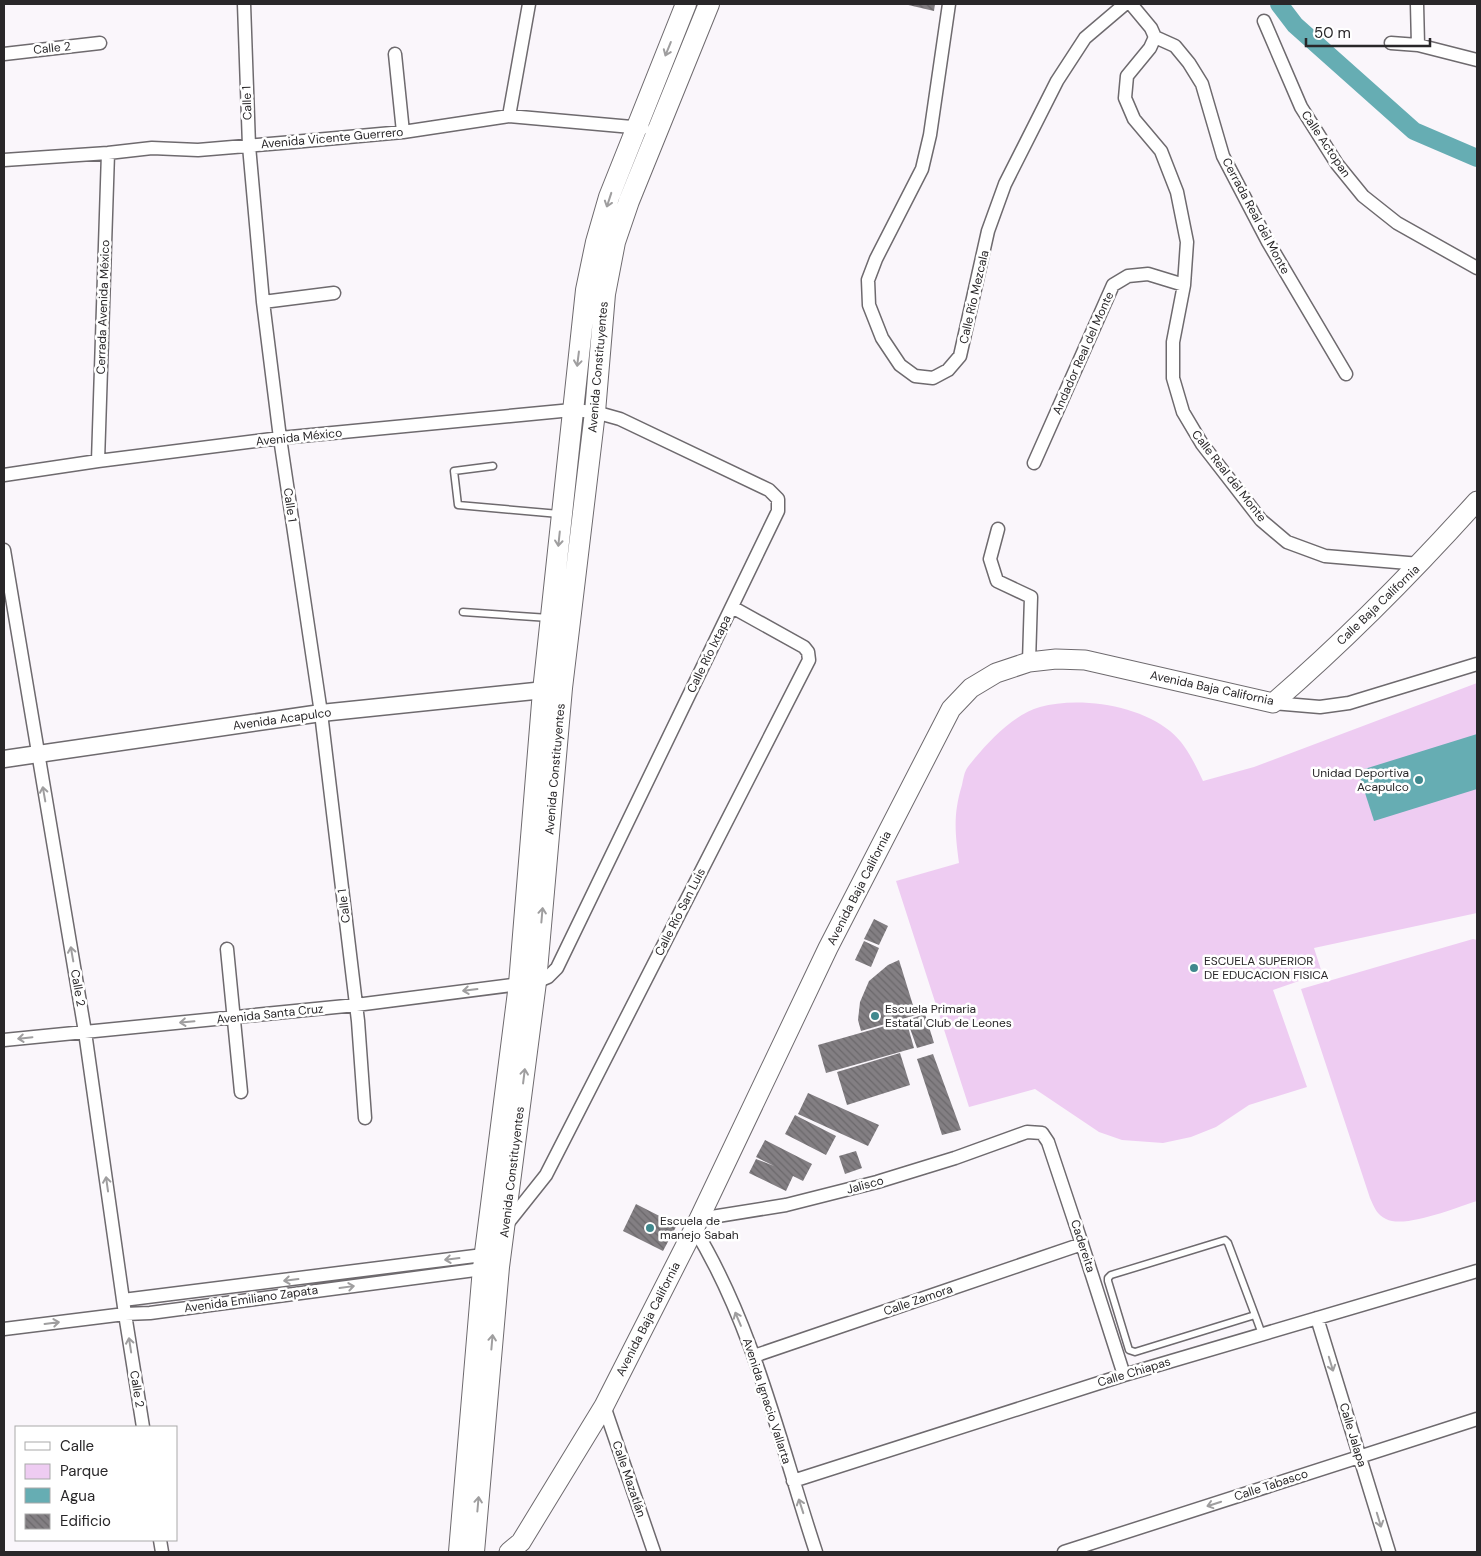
<svg xmlns="http://www.w3.org/2000/svg" width="1481" height="1556" font-family="'DM Sans',sans-serif">
<style>
.park{fill:#eeccf2}
.water{fill:#66adb3}
.lines{fill:none;stroke-linecap:round;stroke-linejoin:round}
.canal{stroke:#66adb3;stroke-width:18}
.building{fill:url(#building-back-hatch)}
.service-casing{stroke:#6e6a6e;stroke-width:9}
.minor-casing{stroke:#6e6a6e;stroke-width:15}
.tertiary-casing{stroke:#6e6a6e;stroke-width:19}
.secondary-casing{stroke:#6e6a6e;stroke-width:21}
.primary-casing{stroke:#6e6a6e;stroke-width:22}
.service{stroke:#fff;stroke-width:6}
.minor{stroke:#fff;stroke-width:12}
.tertiary{stroke:#fff;stroke-width:16}
.secondary{stroke:#fff;stroke-width:19}
.primary{stroke:#fff;stroke-width:20}
.oneway{stroke:#9f9e9f}
.poi-dot{fill:#40888d;stroke:#fff;stroke-width:2}
.labels{text-anchor:middle;dominant-baseline:central;stroke-width:5;stroke-linejoin:round;paint-order:stroke}
.street-label{font-size:12px;fill:#292729;stroke:#fff}
.poi-label{font-size:12px;fill:#292729;stroke:#fff;text-anchor:start}
</style>
<defs>
<pattern id="building-back-hatch" width="6" height="6" patternUnits="userSpaceOnUse" patternTransform="scale(1.25)"><rect width="6" height="6" fill="#837f83"/><path d="M-1 5l2 2M0 0l6 6M5-1l2 2" fill="none" stroke="#6b686b"/></pattern>
</defs>
<rect width="100%" height="100%" fill="#faf6fb"/>
<path class="park" d="M1477 683V913L1314 948 1322 973 1273 990 1307 1087 1249 1105 1216 1127 1191 1137 1163 1143 1122 1140 1099 1132 1035 1089 969 1107 896 881 959 863C955 833 953 814 962 785 963 780 964 774 966 770 968 766 972 762 975 758 991 739 1015 714 1040 707 1078 696 1139 705 1170 731 1186 744 1195 764 1203 781L1254 767Z
M1473 939 1477 940V1201C1457 1207 1405 1229 1386 1219 1377 1215 1374 1207 1370 1198L1301 989Z"/>
<path class="water" d="M1477 734V789L1374 821 1358 771Z"/>
<g class="lines">
<path class="canal" d="M1279 4 1295 25 1414 131 1477 158"/>
</g>
<path class="building" d="M904 4H935L934 11Z
M874 919 888 926 879 945 864 939Z
M864 941 879 948 871 967 855 960Z
M899 960 916 1015 861 1031 858 1020 860 1002 869 981 888 965Z
M925 1014 934 1043 917 1048 907 1020Z
M906 1020 914 1048 826 1073 818 1045Z
M900 1053 910 1085 847 1105 837 1072Z
M933 1054 961 1130 942 1135 917 1059Z
M808 1093 879 1125 868 1146 798 1114Z
M795 1115 836 1136 826 1155 785 1134Z
M765 1140 812 1164 803 1181 793 1176 786 1191 749 1173 756 1159 774 1166 756 1157Z
M856 1151 862 1168 845 1174 839 1156Z
M636 1204 677 1225 663 1251 623 1231Z"/>
<g class="lines">
<g class="service-casing">
<path id="service" d="M493 466 454 471 458 505 559 514
M463 612 549 618
M1225 1240 1228 1243 1255 1315 1135 1352 1129 1350 1108 1281V1278L1111 1275Z
M1255 1315 1262 1334"/>
</g>
<g class="minor-casing">
<path id="minor" d="M244 4 249 146 263 302 280 438 321 713 358 1021 365 1118
M949 4 930 135 922 169 876 259 868 280 869 305 882 338 900 365 915 376 933 378 948 370 960 356 988 231 1005 184 1057 81 1085 38 1125 4
M1131 4 1151 28 1155 37 1150 48 1127 76 1125 98 1134 119 1161 151 1177 192 1187 242 1184 285 1173 342V378L1183 412 1202 444 1261 520 1287 542 1325 556 1420 564
M1417 4 1418 45
M1264 21 1301 107 1337 164 1363 196 1397 223 1477 268
M1155 37 1175 46 1189 63 1202 84 1223 156 1268 242 1346 374
M1391 43 1418 45 1477 60
M4 54 100 43
M395 54 403 132
M509 116 529 4
M4 160 108 153 152 148 198 150 293 142 403 132 509 116 643 128
M263 302 334 293
M98 461 108 153
M1034 463 1113 285 1128 276 1148 274 1184 285
M4 475 98 461 280 438 572 410 595 412 620 419 769 490 778 499V511L557 968 548 977 536 982 356 1005 4 1040
M998 529 990 559 997 581 1031 597 1029 662
M4 550 85 1032 125 1314 143 1427
M1273 703 1320 707 1349 703 1477 664
M227 949 241 1092
M699 1219 786 1205 877 1182 955 1158 1027 1132 1042 1133 1048 1142 1082 1244 1124 1375
M507 1224 546 1175 809 660 808 652 804 647 732 607
M694 1228C754 1326 780 1444 816 1552
M123 1300 491 1254
M1317 1318 1389 1552
M4 1329 125 1314 150 1313 490 1268
M754 1356 1082 1244
M604 1406 654 1552
M793 1481 1124 1375 1477 1271
M160 1540 162 1552
M1064 1552 1477 1419"/>
</g>
<g class="tertiary-casing">
<path id="tertiary" d="M4 759 321 713 554 689"/>
</g>
<g class="secondary-casing">
<path id="secondary" d="M509 1552 521 1542 604 1406 699 1219 828 948 951 709 971 688 996 673 1029 662 1056 659 1085 660 1273 703C1346 640 1413 572 1477 501"/>
</g>
<g class="primary-casing">
<path id="primary" d="M459 1552 483 1268 519 984 543 691 586 290 596 242 609 197 686 4
M474 1552 499 1267 536 982 562 688 595 412 605 294 615 242 629 201 709 4"/>
</g>
<use href="#service" class="service"/>
<use href="#minor" class="minor"/>
<use href="#tertiary" class="tertiary"/>
<use href="#secondary" class="secondary"/>
<use href="#primary" class="primary"/>
</g>
<defs><path id="oneway-shaft" d="M-6 0H5M1.5-3L5.5 0L1.5 3" fill="none" stroke-width="1.6" stroke-linecap="round" stroke-linejoin="round" transform="scale(1.25)"/></defs>
<g class="oneway">
<use href="#oneway-shaft" transform="translate(668 49) rotate(112)"/>
<use href="#oneway-shaft" transform="translate(609 200) rotate(108)"/>
<use href="#oneway-shaft" transform="translate(578 359) rotate(97)"/>
<use href="#oneway-shaft" transform="translate(559 539) rotate(96)"/>
<use href="#oneway-shaft" transform="translate(44 794) rotate(-100)"/>
<use href="#oneway-shaft" transform="translate(542 915) rotate(-85)"/>
<use href="#oneway-shaft" transform="translate(72 954) rotate(-100)"/>
<use href="#oneway-shaft" transform="translate(470 990) rotate(173)"/>
<use href="#oneway-shaft" transform="translate(187 1022) rotate(175)"/>
<use href="#oneway-shaft" transform="translate(25 1038) rotate(174)"/>
<use href="#oneway-shaft" transform="translate(524 1076) rotate(-83)"/>
<use href="#oneway-shaft" transform="translate(107 1184) rotate(-98)"/>
<use href="#oneway-shaft" transform="translate(452 1259) rotate(173)"/>
<use href="#oneway-shaft" transform="translate(291 1280) rotate(173)"/>
<use href="#oneway-shaft" transform="translate(347 1287) rotate(-8)"/>
<use href="#oneway-shaft" transform="translate(738 1319) rotate(-113)"/>
<use href="#oneway-shaft" transform="translate(52 1323) rotate(-7)"/>
<use href="#oneway-shaft" transform="translate(492 1342) rotate(-85)"/>
<use href="#oneway-shaft" transform="translate(130 1345) rotate(-99)"/>
<use href="#oneway-shaft" transform="translate(1331 1364) rotate(73)"/>
<use href="#oneway-shaft" transform="translate(478 1504) rotate(-85)"/>
<use href="#oneway-shaft" transform="translate(1214 1504) rotate(162)"/>
<use href="#oneway-shaft" transform="translate(801 1506) rotate(-108)"/>
<use href="#oneway-shaft" transform="translate(1379 1520) rotate(73)"/>
</g>
<g class="poi-dot">
<circle cx="1419" cy="780" r="5"/>
<circle cx="1194" cy="968" r="5"/>
<circle cx="875" cy="1016" r="5"/>
<circle cx="650" cy="1228" r="5"/>
</g>
<g class="labels">
<g class="street-label">
<text transform="translate(52 48) rotate(-6)">Calle 2</text>
<text transform="translate(247 103) rotate(-92)">Calle 1</text>
<text transform="translate(332 138) rotate(-5)">Avenida Vicente Guerrero</text>
<text transform="translate(1326 144) rotate(56)">Calle Actopan</text>
<text transform="translate(1256 216) rotate(62)">Cerrada Real del Monte</text>
<text transform="translate(974 297) rotate(-77)">Calle Río Mezcala</text>
<text transform="translate(103 307) rotate(-88)">Cerrada Avenida México</text>
<text transform="translate(1083 353) rotate(-66)">Andador Real del Monte</text>
<text transform="translate(598 367) rotate(-85)">Avenida Constituyentes</text>
<text transform="translate(299 437) rotate(-6)">Avenida México</text>
<text transform="translate(1229 476) rotate(52)">Calle Real del Monte</text>
<text transform="translate(290 505) rotate(82)">Calle 1</text>
<text transform="translate(1378 605) rotate(-44)">Calle Baja California</text>
<text transform="translate(709 654) rotate(-64)">Calle Río Ixtapa</text>
<text transform="translate(1212 688) rotate(12)">Avenida Baja California</text>
<text transform="translate(282 719) rotate(-8)">Avenida Acapulco</text>
<text transform="translate(555 769) rotate(-85)">Avenida Constituyentes</text>
<text transform="translate(859 888) rotate(-63)">Avenida Baja California</text>
<text transform="translate(344 906) rotate(-97)">Calle 1</text>
<text transform="translate(680 912) rotate(-63)">Calle Río San Luis</text>
<text transform="translate(78 988) rotate(80)">Calle 2</text>
<text transform="translate(270 1014) rotate(-6)">Avenida Santa Cruz</text>
<text transform="translate(512 1172) rotate(-83)">Avenida Constituyentes</text>
<text transform="translate(865 1185) rotate(-15)">Jalisco</text>
<text transform="translate(1083 1246) rotate(72)">Cadereita</text>
<text transform="translate(251 1299) rotate(-8)">Avenida Emiliano Zapata</text>
<text transform="translate(918 1300) rotate(-19)">Calle Zamora</text>
<text transform="translate(648 1319) rotate(-63)">Avenida Baja California</text>
<text transform="translate(1134 1372) rotate(-17)">Calle Chiapas</text>
<text transform="translate(137 1389) rotate(81)">Calle 2</text>
<text transform="translate(767 1401) rotate(72)">Avenida Ignacio Vallarta</text>
<text transform="translate(1353 1435) rotate(73)">Calle Jalapa</text>
<text transform="translate(629 1479) rotate(71)">Calle Mazatlán</text>
<text transform="translate(1271 1485) rotate(-18)">Calle Tabasco</text>
</g>
<g class="poi-label">
<text x="1409" y="773" text-anchor="end">Unidad Deportiva<tspan x="1409" dy="14">Acapulco</tspan></text>
<text x="1204" y="961">ESCUELA SUPERIOR<tspan x="1204" dy="14">DE EDUCACION FISICA</tspan></text>
<text x="885" y="1009">Escuela Primaria<tspan x="885" dy="14">Estatal Club de Leones</tspan></text>
<text x="660" y="1221">Escuela de<tspan x="660" dy="14">manejo Sabah</tspan></text>
</g>
</g>
<rect width="1481" height="1556" fill="none" stroke="#292729" stroke-width="10"/>
<rect x="15" y="1426" width="162" height="115" fill="#ffffff" stroke="#a9a9a9"/>
<rect x="25" y="1442" width="25" height="8" fill="#ffffff" stroke="#a9a9a9"/>
<text x="60" y="1451" font-size="15" fill="#292729">Calle</text>
<rect x="25" y="1464" width="25" height="15" fill="#eeccf2" stroke="#a9a9a9"/>
<text x="60" y="1476" font-size="15" fill="#292729">Parque</text>
<rect x="25" y="1488" width="25" height="15" fill="#66adb3" stroke="#a9a9a9"/>
<text x="60" y="1501" font-size="15" fill="#292729">Agua</text>
<rect x="25" y="1514" width="25" height="15" fill="url(#building-back-hatch)" stroke="#a9a9a9"/>
<text x="60" y="1526" font-size="15" fill="#292729">Edificio</text>
<path d="M1306 38v8h124v-8" fill="none" stroke="#292729" stroke-width="2.5"/>
<text x="1314" y="38" font-size="15" fill="#292729" stroke="#ffffff" stroke-width="4" paint-order="stroke">50 m</text>
</svg>
